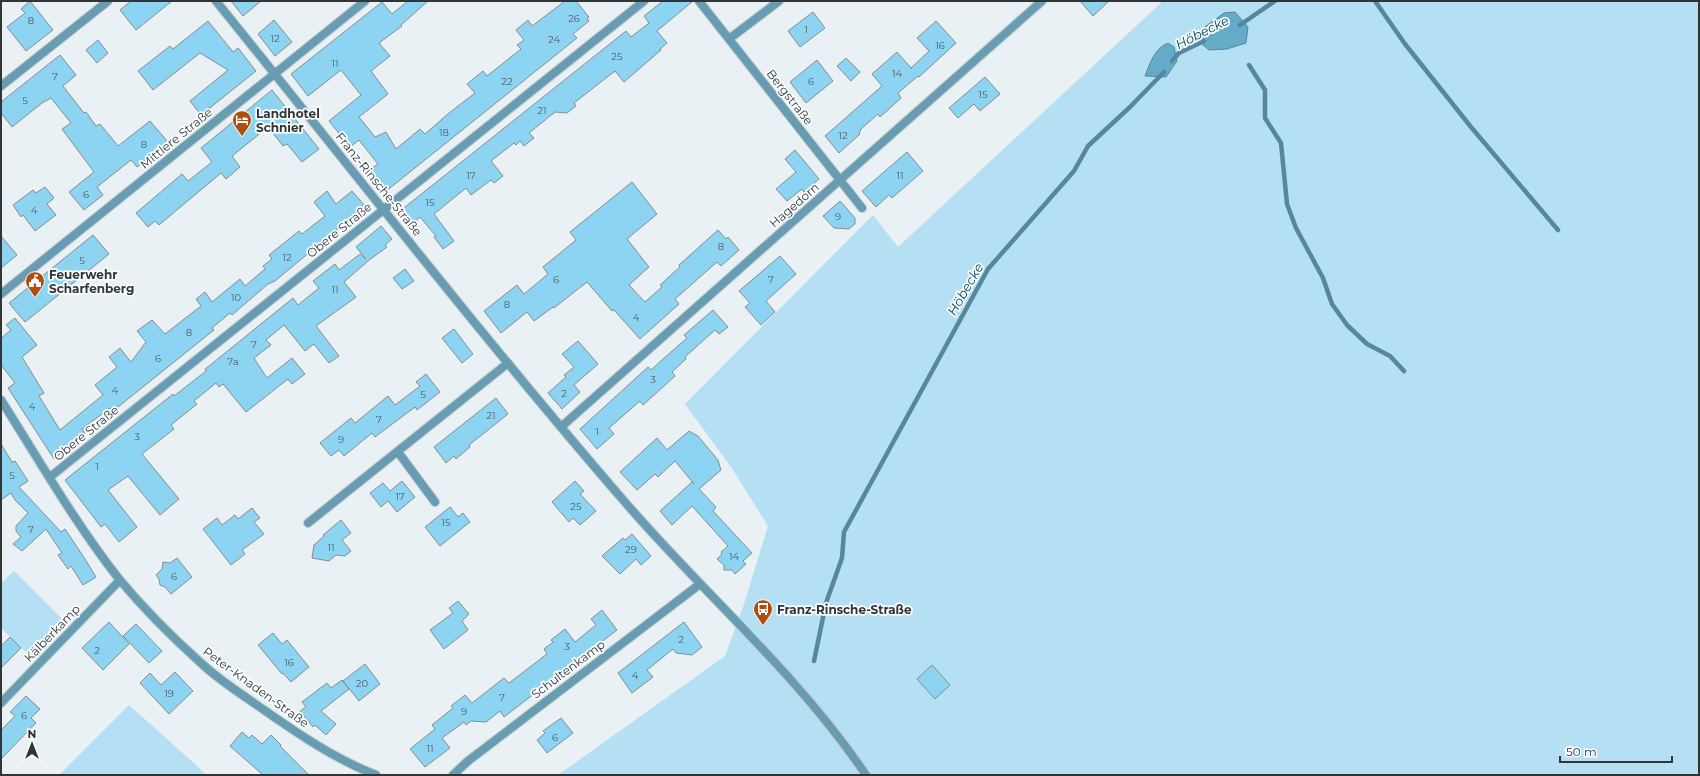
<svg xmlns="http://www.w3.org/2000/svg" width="1700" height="776" font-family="Montserrat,sans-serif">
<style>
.green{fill:#b5dff2}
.water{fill:#64abc8;stroke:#55889c}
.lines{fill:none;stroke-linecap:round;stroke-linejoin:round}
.stream{stroke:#55889c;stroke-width:4.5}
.building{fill:#8dd4f2;stroke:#868d91}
.minor-casing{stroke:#c4cbce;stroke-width:10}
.tertiary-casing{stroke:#c4cbce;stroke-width:10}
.minor{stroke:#689cb2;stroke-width:8}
.tertiary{stroke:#689cb2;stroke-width:8}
.labels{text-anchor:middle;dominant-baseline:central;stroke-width:3.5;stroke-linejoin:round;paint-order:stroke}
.number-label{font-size:10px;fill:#495d65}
.street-label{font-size:12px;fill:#323536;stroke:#fafdff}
.poi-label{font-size:12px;font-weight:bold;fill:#323536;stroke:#fafdff;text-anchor:start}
.water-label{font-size:13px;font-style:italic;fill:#024357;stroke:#fafdff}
</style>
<rect width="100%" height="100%" fill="#e9f1f4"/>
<path class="green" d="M1163 1H1699V775H558L725 656 744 604 768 526 731 467 685 404 873 215 898 247Z
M14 571 67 624 33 659 1 628V583Z
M129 705 196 765 206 775H59Z"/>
<path class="water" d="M1235 12 1248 27 1246 43 1227 49 1209 50 1196 39 1202 29 1224 13Z
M1168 43 1174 47 1177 61 1166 77 1145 76C1150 63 1155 48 1168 43Z"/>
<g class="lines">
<path class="stream" d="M1375 1 1405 44 1471 127 1558 230
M1240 25 1275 1
M1172 61 1179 53 1204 41
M1249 65 1265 90V118L1281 143 1287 204 1296 228 1323 278 1332 304 1347 325 1367 344 1390 356 1404 371
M814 661 826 603 842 558 844 532 988 269 1074 171 1088 146 1130 107 1164 72"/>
</g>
<path class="building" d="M30 1 53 30 26 51 7 27 25 13 21 9Z
M131 1H172L136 30 120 10Z
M231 1H261L243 16Z
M408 1H428L401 25 402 26 379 43 390 56 371 71 388 94 359 117 375 137 386 132 396 149 420 129 425 134 449 113 475 93 467 84 483 71 487 76 521 49 517 45 524 40 516 30 528 20 532 26 565 1H576L589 17 587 18 589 21 573 34 577 38 385 192 368 171 378 164 359 140 350 147 329 121 361 95 341 70 308 96 291 74 382 2 392 14Z
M663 1H693L657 31 667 43 660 49 661 50 624 82 615 71 574 103 576 106 567 113 555 112 529 133 534 138 524 146 520 141 516 145 514 143 491 161 503 176 494 183 491 180 471 195 466 188 434 214 454 241 443 249 434 237 436 236 420 217 411 225 400 211 626 31 631 37 649 23 644 16Z
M1080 1H1109L1093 16Z
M813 12 825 28 800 47 788 31Z
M274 20 292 42 275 56 258 34Z
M208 21 233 52 238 48 256 71 201 115 190 101 228 70 200 53 153 90 138 71 170 46 173 49Z
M936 21 956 43 919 77 918 76 898 93 901 98 880 117 878 114 861 129 859 133 860 134 839 153 825 136 882 86 872 74 897 52 912 69 911 68 929 51 917 38Z
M98 40 108 53 97 63 86 50Z
M60 55 76 75 63 86 84 113 86 112 96 126 100 124 118 146 150 121 168 142 137 167 131 160 97 187 103 195 84 210 69 192 94 172 62 129 71 123 51 98 42 103 12 127 1 113V102Z
M846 58 860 72 851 81 837 66Z
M817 60 833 81 806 103 790 82Z
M985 77 1000 94 980 111 974 104 958 118 949 108Z
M272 90 319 149 302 162 287 144 283 146 268 127 232 156 240 167 226 179 221 173 159 225 155 221 148 227 136 213 182 174 188 181 212 162 201 148Z
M795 150 819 179 804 192 802 189 787 201 776 189 796 172 785 159Z
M907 152 923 171 892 198 889 195 876 207 862 191Z
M632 182 657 214 627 239 649 267 629 285 645 302 662 287 660 285 680 267 679 265 718 230 726 239 728 237 739 250 721 266 717 262 675 299 679 304 640 339 614 310 612 311 587 282 554 308 553 307 534 321 527 312 501 333 484 311 517 285 524 294 548 274 543 267 576 240 570 232Z
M45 187 54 198 47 204 56 215 35 231 23 215 21 217 13 205 33 190 36 193Z
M327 191 336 204 352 191 365 206 275 281 268 284 232 315 230 313 212 328 214 330 118 407 112 412 110 408 82 429 85 433 54 459 8 388 15 383 1 365V338L11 330 6 325 15 318 37 345 22 357 44 393 39 396 60 430 103 395 95 385 117 367 109 357 120 348 131 362 146 342 137 331 152 320 165 334 201 306 196 299 205 292 212 302 240 279 245 286 265 269 263 266 272 259 269 255 299 231 302 234 325 216 314 202Z
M840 201 855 218V224L849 229 834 228 823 216Z
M381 226 392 239 385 245 387 247 368 261 344 282 356 297 316 326 339 356 329 363 314 344 305 351 284 325 266 340 271 345 254 358 267 378 292 358 305 374 292 384 288 379 246 412 223 384 219 387 216 383 194 401 197 404 171 425 174 429 142 454 179 499 160 515 128 476 108 490 137 527 119 542 105 524 101 527 65 480 173 394 174 396 206 371 205 369 214 362 293 298 298 305 319 288 313 281 335 264 339 270 360 254 366 259 356 247Z
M93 235 109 254 25 322 9 303Z
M1 236 17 255 1 268Z
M780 256 796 274 766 301 775 312 761 325 745 307 750 303 739 291Z
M405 269 414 281 402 289 393 278Z
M713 310 728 327 719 334 715 330 685 357 686 359 672 372 675 376 643 405 640 401 609 428 614 434 597 449 580 429 648 367 651 370 663 359 687 338 684 335Z
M454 329 473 354 462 363 442 338Z
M578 341 598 364 574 385 580 392 562 409 548 393 566 377 564 375 574 367 562 354Z
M426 374 440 392 417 410 415 407 375 437 372 433 344 456 339 450 331 456 320 443 351 418 355 423 388 396 395 405 420 386 416 382Z
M496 398 508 414 469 445 470 447 456 459 454 456 446 463 434 447Z
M689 431 698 436 718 460 721 470 699 489 716 507 713 511 752 553 743 561 746 564 735 574 732 570H724V565L717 559 722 554 721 552 728 546 692 506 672 525 660 511 692 482 694 484 675 461 658 477 655 474 637 490 620 472 657 438 667 450Z
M1 444 12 462 15 461 28 481 19 487 61 532 65 529 85 559 96 577 83 585 71 566 68 569 58 555 62 553 46 529 22 551 13 544 21 537 16 531V526L28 513 15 500 11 493 1 500Z
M402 481 415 497 397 512 388 501 381 507 370 493 383 483 390 491Z
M575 481 584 491 580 494 596 511 580 525 573 518 569 522 552 502Z
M450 507 458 517 463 513 470 522 440 546 425 527Z
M252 508 260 518 254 522 264 534 242 550 245 554 231 565 203 529 217 518 222 525 235 515 238 519Z
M341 520 351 533 342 540 351 551 345 556 336 555 329 561 312 558 314 545 324 536 323 535Z
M632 534 651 556 641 565 636 559 620 574 602 556 623 538 625 540Z
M177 558 192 577 171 594 165 587 160 585 159 579 156 575 162 569 163 562 170 563Z
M458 601 469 614 462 621 468 630 444 649 430 630 453 613 449 608Z
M602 610 617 630 504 717 500 711 486 722 471 721 466 725 464 722 442 738 450 748 425 767 410 749 435 729 432 725 453 708 451 706 465 695 472 703 504 678 509 683 547 654 544 649 553 642 551 640 565 629 575 642 596 625 591 619Z
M109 622 129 644 103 670 82 648Z
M684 622 702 647 692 655 676 653 673 649 647 670 653 677 632 693 618 673Z
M136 624 162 651 149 663 123 636Z
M273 633 282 644 287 640 309 667 291 682 283 673 282 674 258 645Z
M10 637 21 648 1 668V646Z
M365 664 380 684 359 701 343 681Z
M932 665 950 685 935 699 917 679Z
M175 672 193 691 169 714 140 683 150 673 161 685Z
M342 680 349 689 321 711 336 724 326 735 315 725 313 727 300 711 306 707 302 702 327 683 331 688Z
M26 696 40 709 31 718 36 723 1 759V730L15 716 10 712Z
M561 718 573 733 547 753 537 740 545 733 543 731Z
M242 732 249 738 252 735 262 744 271 735 281 745 280 746 309 775H263L230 746Z"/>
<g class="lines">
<g class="minor-casing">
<path id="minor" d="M699 1 862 208
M729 39 779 1
M1 294 365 1
M1 400C39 460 75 523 119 579 144 609 172 637 201 663 220 681 243 695 264 710 300 735 335 759 376 775
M561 427 1042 1
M398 452 435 502
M50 477 644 1
M308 523 508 363
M1 703 120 580
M453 775 468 761 700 584"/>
</g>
<g class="tertiary-casing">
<path id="tertiary" d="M216 1C351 168 483 338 624 501 703 593 797 673 866 775
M1 86 108 1"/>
</g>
<use href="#minor" class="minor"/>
<use href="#tertiary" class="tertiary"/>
</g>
<defs>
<g id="hotel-pin" transform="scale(1)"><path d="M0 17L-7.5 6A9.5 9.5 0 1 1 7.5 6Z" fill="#ae4d0c" stroke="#fafdff"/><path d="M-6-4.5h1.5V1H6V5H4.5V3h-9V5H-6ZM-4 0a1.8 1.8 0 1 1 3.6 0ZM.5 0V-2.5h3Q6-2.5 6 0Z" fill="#fff"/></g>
<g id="civic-pin" transform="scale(1)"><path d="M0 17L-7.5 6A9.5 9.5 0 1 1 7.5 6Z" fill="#ae4d0c" stroke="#fafdff"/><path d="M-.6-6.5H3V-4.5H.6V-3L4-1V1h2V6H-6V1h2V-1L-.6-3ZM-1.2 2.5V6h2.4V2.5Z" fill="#fff"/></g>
<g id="bus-pin" transform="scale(1)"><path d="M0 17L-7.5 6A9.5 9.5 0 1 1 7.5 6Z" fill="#ae4d0c" stroke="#fafdff"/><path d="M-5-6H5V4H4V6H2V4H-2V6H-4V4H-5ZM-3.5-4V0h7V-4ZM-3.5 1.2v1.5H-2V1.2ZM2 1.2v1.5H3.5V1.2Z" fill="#fff"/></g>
</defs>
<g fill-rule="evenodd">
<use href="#hotel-pin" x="242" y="120"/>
<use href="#civic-pin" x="35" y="281"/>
<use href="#bus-pin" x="763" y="609"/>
</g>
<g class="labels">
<g class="number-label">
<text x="574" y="18">26</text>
<text x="31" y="20">8</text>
<text x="806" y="29">1</text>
<text x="275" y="38">12</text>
<text x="554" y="39">24</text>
<text x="940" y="45">16</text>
<text x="617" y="56">25</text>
<text x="335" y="63">11</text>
<text x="897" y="73">14</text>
<text x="55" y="76">7</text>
<text x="507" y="81">22</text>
<text x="811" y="81">6</text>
<text x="983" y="94">15</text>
<text x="25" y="100">5</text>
<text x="542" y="110">21</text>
<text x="444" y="132">18</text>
<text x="843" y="135">12</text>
<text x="144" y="144">8</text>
<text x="471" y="175">17</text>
<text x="900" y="175">11</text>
<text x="86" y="194">6</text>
<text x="430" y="202">15</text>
<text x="34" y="210">4</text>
<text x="838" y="216">9</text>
<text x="721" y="246">8</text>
<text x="287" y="257">12</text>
<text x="82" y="260">5</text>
<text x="556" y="279">6</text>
<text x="771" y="279">7</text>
<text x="335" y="289">11</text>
<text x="236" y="297">10</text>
<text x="507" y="304">8</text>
<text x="636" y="317">4</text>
<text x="189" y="332">8</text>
<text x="254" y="344">7</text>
<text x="158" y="358">6</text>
<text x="233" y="361">7a</text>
<text x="653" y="379">3</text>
<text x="115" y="390">4</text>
<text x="564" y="393">2</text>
<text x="423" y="394">5</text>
<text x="32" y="406">4</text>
<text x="491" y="415">21</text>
<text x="379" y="419">7</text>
<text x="597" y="431">1</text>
<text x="137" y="436">3</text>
<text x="341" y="439">9</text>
<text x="97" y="466">1</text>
<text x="12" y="475">5</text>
<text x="400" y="496">17</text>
<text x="576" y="506">25</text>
<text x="446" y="522">15</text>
<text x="31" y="529">7</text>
<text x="331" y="547">11</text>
<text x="631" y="549">29</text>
<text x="734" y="556">14</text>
<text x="174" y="576">6</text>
<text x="681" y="639">2</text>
<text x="567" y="646">3</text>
<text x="97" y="650">2</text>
<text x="289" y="662">16</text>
<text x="635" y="675">4</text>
<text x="362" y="683">20</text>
<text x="169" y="693">19</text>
<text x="502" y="697">7</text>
<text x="464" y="711">9</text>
<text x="24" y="715">6</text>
<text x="555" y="737">6</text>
<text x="430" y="748">11</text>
</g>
<g class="street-label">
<text transform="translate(790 97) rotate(52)">Bergstraße</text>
<text transform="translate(176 138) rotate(-39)">Mittlere Straße</text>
<text transform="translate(379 184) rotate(51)">Franz-Rinsche-Straße</text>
<text transform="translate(794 205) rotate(-41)">Hagedorn</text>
<text transform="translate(339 230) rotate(-39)">Obere Straße</text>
<text transform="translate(86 433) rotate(-39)">Obere Straße</text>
<text transform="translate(52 633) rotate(-46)">Kälberkamp</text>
<text transform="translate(568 669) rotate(-37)">Schultenkamp</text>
<text transform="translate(256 687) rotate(36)">Peter-Knaden-Straße</text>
</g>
<g class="poi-label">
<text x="256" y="113">Landhotel<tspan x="256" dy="14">Schnier</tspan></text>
<text x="49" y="274">Feuerwehr<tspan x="49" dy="14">Scharfenberg</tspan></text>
<text x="777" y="609">Franz-Rinsche-Straße</text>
</g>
<g class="water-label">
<text transform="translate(1202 32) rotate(-27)">Höbecke</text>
<text transform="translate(965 289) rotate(-60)">Höbecke</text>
</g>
</g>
<rect width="1700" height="776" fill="none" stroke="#323536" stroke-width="4"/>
<g transform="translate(32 744)" stroke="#fafdff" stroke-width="3" paint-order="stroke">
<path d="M0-3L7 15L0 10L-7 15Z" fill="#323536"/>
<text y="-6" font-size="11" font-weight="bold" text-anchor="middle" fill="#323536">N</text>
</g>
<path d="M1560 756v6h112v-6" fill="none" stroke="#323536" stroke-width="2"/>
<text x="1566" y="756" font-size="12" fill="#323536" stroke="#fafdff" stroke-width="3" paint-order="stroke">50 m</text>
</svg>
